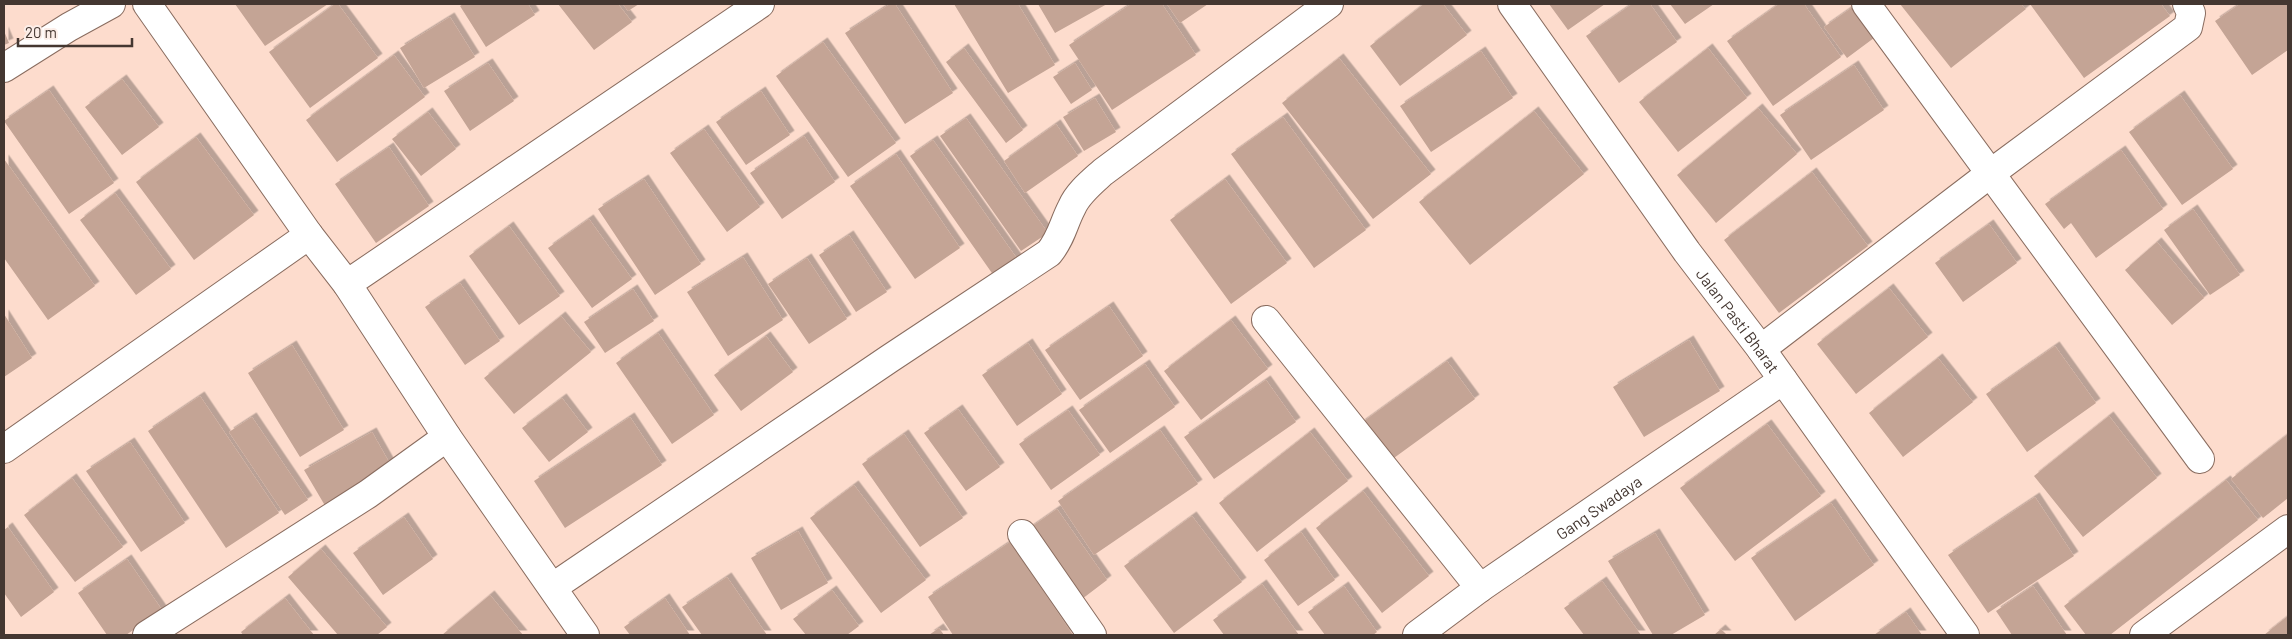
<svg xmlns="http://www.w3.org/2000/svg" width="2292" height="639" font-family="Barlow,sans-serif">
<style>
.building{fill:#c4a495;filter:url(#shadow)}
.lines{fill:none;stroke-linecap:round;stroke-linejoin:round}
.minor-casing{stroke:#896c5f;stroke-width:30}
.minor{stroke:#fff;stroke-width:28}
.labels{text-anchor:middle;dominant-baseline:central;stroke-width:4;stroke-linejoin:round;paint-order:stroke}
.street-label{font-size:16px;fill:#443731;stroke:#fceee8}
</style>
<defs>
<filter id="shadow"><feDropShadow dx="4.5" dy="-4.5" stdDeviation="0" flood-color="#0004"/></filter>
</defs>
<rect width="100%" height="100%" fill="#fddccd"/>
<path class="building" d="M235 4H328L265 46Z
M335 4H338L378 58 310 108 269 52Z
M463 4H528L535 15 486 47 460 6Z
M558 4H618L632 22 594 50Z
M623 4H639L628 11Z
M890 4H895L953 93 905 124 845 33Z
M954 4H1018L1055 65 1008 93Z
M1038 4H1107L1055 33Z
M1131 4H1162L1196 55 1112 110 1069 45Z
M1167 4H1208L1180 23Z
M1424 4H1443L1467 35 1400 86 1370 46Z
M1549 4H1605L1568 30Z
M1632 4H1650L1677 42 1619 83 1586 36Z
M1670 4H1714L1685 24Z
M1779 4H1804L1841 57 1773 106 1727 41Z
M1857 4 1882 32 1847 58 1824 27Z
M1900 4H2021L2026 9 1951 68Z
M2030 4H2161L2170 16 2084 78Z
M2240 4H2288V50L2252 75 2215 21Z
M450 17 475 57 424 88 400 48Z
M4 31 9 43 4 45Z
M823 42 896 143 848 177 776 76Z
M964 48 1023 130 1006 143 946 62Z
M1708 48 1747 98 1678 152 1639 102Z
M1481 51 1513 98 1431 152 1400 106Z
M394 55 425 97 337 162 306 120Z
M1339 58 1431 174 1373 219 1282 103Z
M488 63 514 101 470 131 444 91Z
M1075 63 1092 90 1071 104 1053 77Z
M1854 65 1884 110 1811 160 1780 115Z
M122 79 159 127 122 155 85 107Z
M49 90 114 183 69 214 4 121Z
M761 91 790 135 746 165 716 122Z
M2180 95 2233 169 2182 205 2129 132Z
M1095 98 1116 132 1084 151 1063 117Z
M1758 108 1797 154 1716 223 1677 175Z
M1534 111 1584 174 1470 265 1419 202Z
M428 112 456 149 421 176 392 139Z
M1283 117 1366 230 1314 268 1231 154Z
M966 118 1048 233 1021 251 940 136Z
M1056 124 1078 156 1025 193 1004 161Z
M704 129 760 207 727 232 670 153Z
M804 136 835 182 782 219 750 173Z
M196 137 254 215 194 260 136 182Z
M933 140 1018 260 994 276 910 156Z
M389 147 429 206 376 243 335 184Z
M2121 150 2163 209 2096 258 2071 223 2064 229 2045 204Z
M896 154 960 248 915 279 850 186Z
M4 159 95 286 48 320 4 258Z
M1812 172 1868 246 1779 313 1724 240Z
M644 179 701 264 655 295 598 209Z
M1225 179 1287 263 1231 304 1170 220Z
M115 193 171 269 136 295 80 220Z
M2193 209 2240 275 2210 295 2164 230Z
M589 219 632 279 592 308 548 248Z
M1989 224 2017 263 1963 302 1935 263Z
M509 226 560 296 519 325 469 256Z
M849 235 887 292 856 312 819 255Z
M2157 242 2204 298 2172 325 2125 270Z
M743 257 783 320 728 356 687 292Z
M807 258 847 319 809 344 768 284Z
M460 283 500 341 465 365 425 307Z
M1889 288 1928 337 1856 394 1817 344Z
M633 289 654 321 605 353 584 322Z
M1109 306 1143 356 1080 400 1045 350Z
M4 314 32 358 4 377Z
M561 316 591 352 514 414 484 378Z
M1231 320 1268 369 1201 420 1164 371Z
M658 333 714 415 672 444 616 363Z
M766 336 793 372 741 411 714 375Z
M1689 340 1720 391 1644 437 1613 387Z
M1028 343 1062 394 1017 426 982 375Z
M292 345 344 430 300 457 248 373Z
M2055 346 2096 403 2027 452 1986 394Z
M1938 358 1973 402 1903 457 1869 413Z
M1447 361 1475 399 1387 463 1360 424Z
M1145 364 1175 407 1110 453 1079 410Z
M1266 380 1296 422 1214 479 1184 437Z
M200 396 279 513 226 548 148 431Z
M562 398 588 432 549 462 522 428Z
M958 409 1000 467 966 491 924 433Z
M1068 410 1100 455 1051 490 1019 444Z
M2109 416 2157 478 2083 537 2034 476Z
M252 417 308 500 285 515 229 432Z
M630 417 662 465 565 528 534 481Z
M1767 424 1821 496 1735 561 1680 488Z
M1160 430 1198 484 1094 555 1058 501Z
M372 432 394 471 327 509 304 470Z
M1310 432 1348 481 1257 552 1219 503Z
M904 434 963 518 920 547 862 464Z
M2288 434V498L2263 518 2231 479Z
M130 442 185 523 141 552 86 471Z
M72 478 123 547 75 582 24 515Z
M2226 480 2258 520 2110 635H2086L2064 606Z
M854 485 926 580 881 613 810 518Z
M1363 491 1429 576 1382 613 1316 528Z
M2035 497 2074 556 1988 613 1948 555Z
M1831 503 1874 565 1795 621 1751 558Z
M1057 509 1107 580 1078 602 1027 530Z
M1192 516 1242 582 1174 633 1124 566Z
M404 517 433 559 383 595 353 553Z
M8 527 54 592 21 617 4 593V530Z
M798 531 828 583 781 610 751 558Z
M1301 532 1335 580 1298 606 1264 560Z
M1655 533 1705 615 1671 635H1653L1608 561Z
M1010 542 1073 635H953L928 597Z
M321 549 387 627 377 635H338L288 577Z
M127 559 162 610 126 635H107L78 593Z
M727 577 767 635H702L682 607Z
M1602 581 1641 635H1584L1564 608Z
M1262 584 1299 635H1224L1213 620Z
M1344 586 1377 632 1373 635H1325L1308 612Z
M2033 586 2067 635H2012L1996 611Z
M832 590 859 626 847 635H806L793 619Z
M490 595 523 635H442Z
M285 598 314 635H243L241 632Z
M665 598 690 635H630L624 627Z
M1906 612 1922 635H1874Z
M2288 616V635H2264Z
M939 628 944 635H929Z
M1721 629 1727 635H1714Z"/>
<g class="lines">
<g class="minor-casing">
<g id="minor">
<path d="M147 4 309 235 347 284 447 437 585 635"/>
<path id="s1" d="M1512 4 1687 252 1761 349 1965 635"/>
<path d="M1866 4 2200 459"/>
<path d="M4 68 69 27 111 4"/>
<path d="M347 284 760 4"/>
<path d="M1266 320 1480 588"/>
<path d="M1761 349 1991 173 2188 27 2191 13 2187 4"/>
<path d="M4 449 309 235"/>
<path d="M1022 534 1092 635"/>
<path d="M553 587 889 359 1049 253C1062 237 1063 224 1072 207 1078 193 1092 182 1103 172L1329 4"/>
<path d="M147 635 368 494 447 437"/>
<path id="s2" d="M1417 635 1480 588 1783 380"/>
<path d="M2144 635 2288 529"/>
</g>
</g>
<use href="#minor" class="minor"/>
</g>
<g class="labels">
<g class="street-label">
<text stroke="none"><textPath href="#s1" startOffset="389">Jalan Pasti Bharat</textPath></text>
<text stroke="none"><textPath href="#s2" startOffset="222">Gang Swadaya</textPath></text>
</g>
</g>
<rect width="2292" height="639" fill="none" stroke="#443731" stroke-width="10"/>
<path d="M18 38v8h114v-8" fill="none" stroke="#443731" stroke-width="2.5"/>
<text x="25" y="38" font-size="15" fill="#443731" stroke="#fceee8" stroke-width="4" paint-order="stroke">20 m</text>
</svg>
